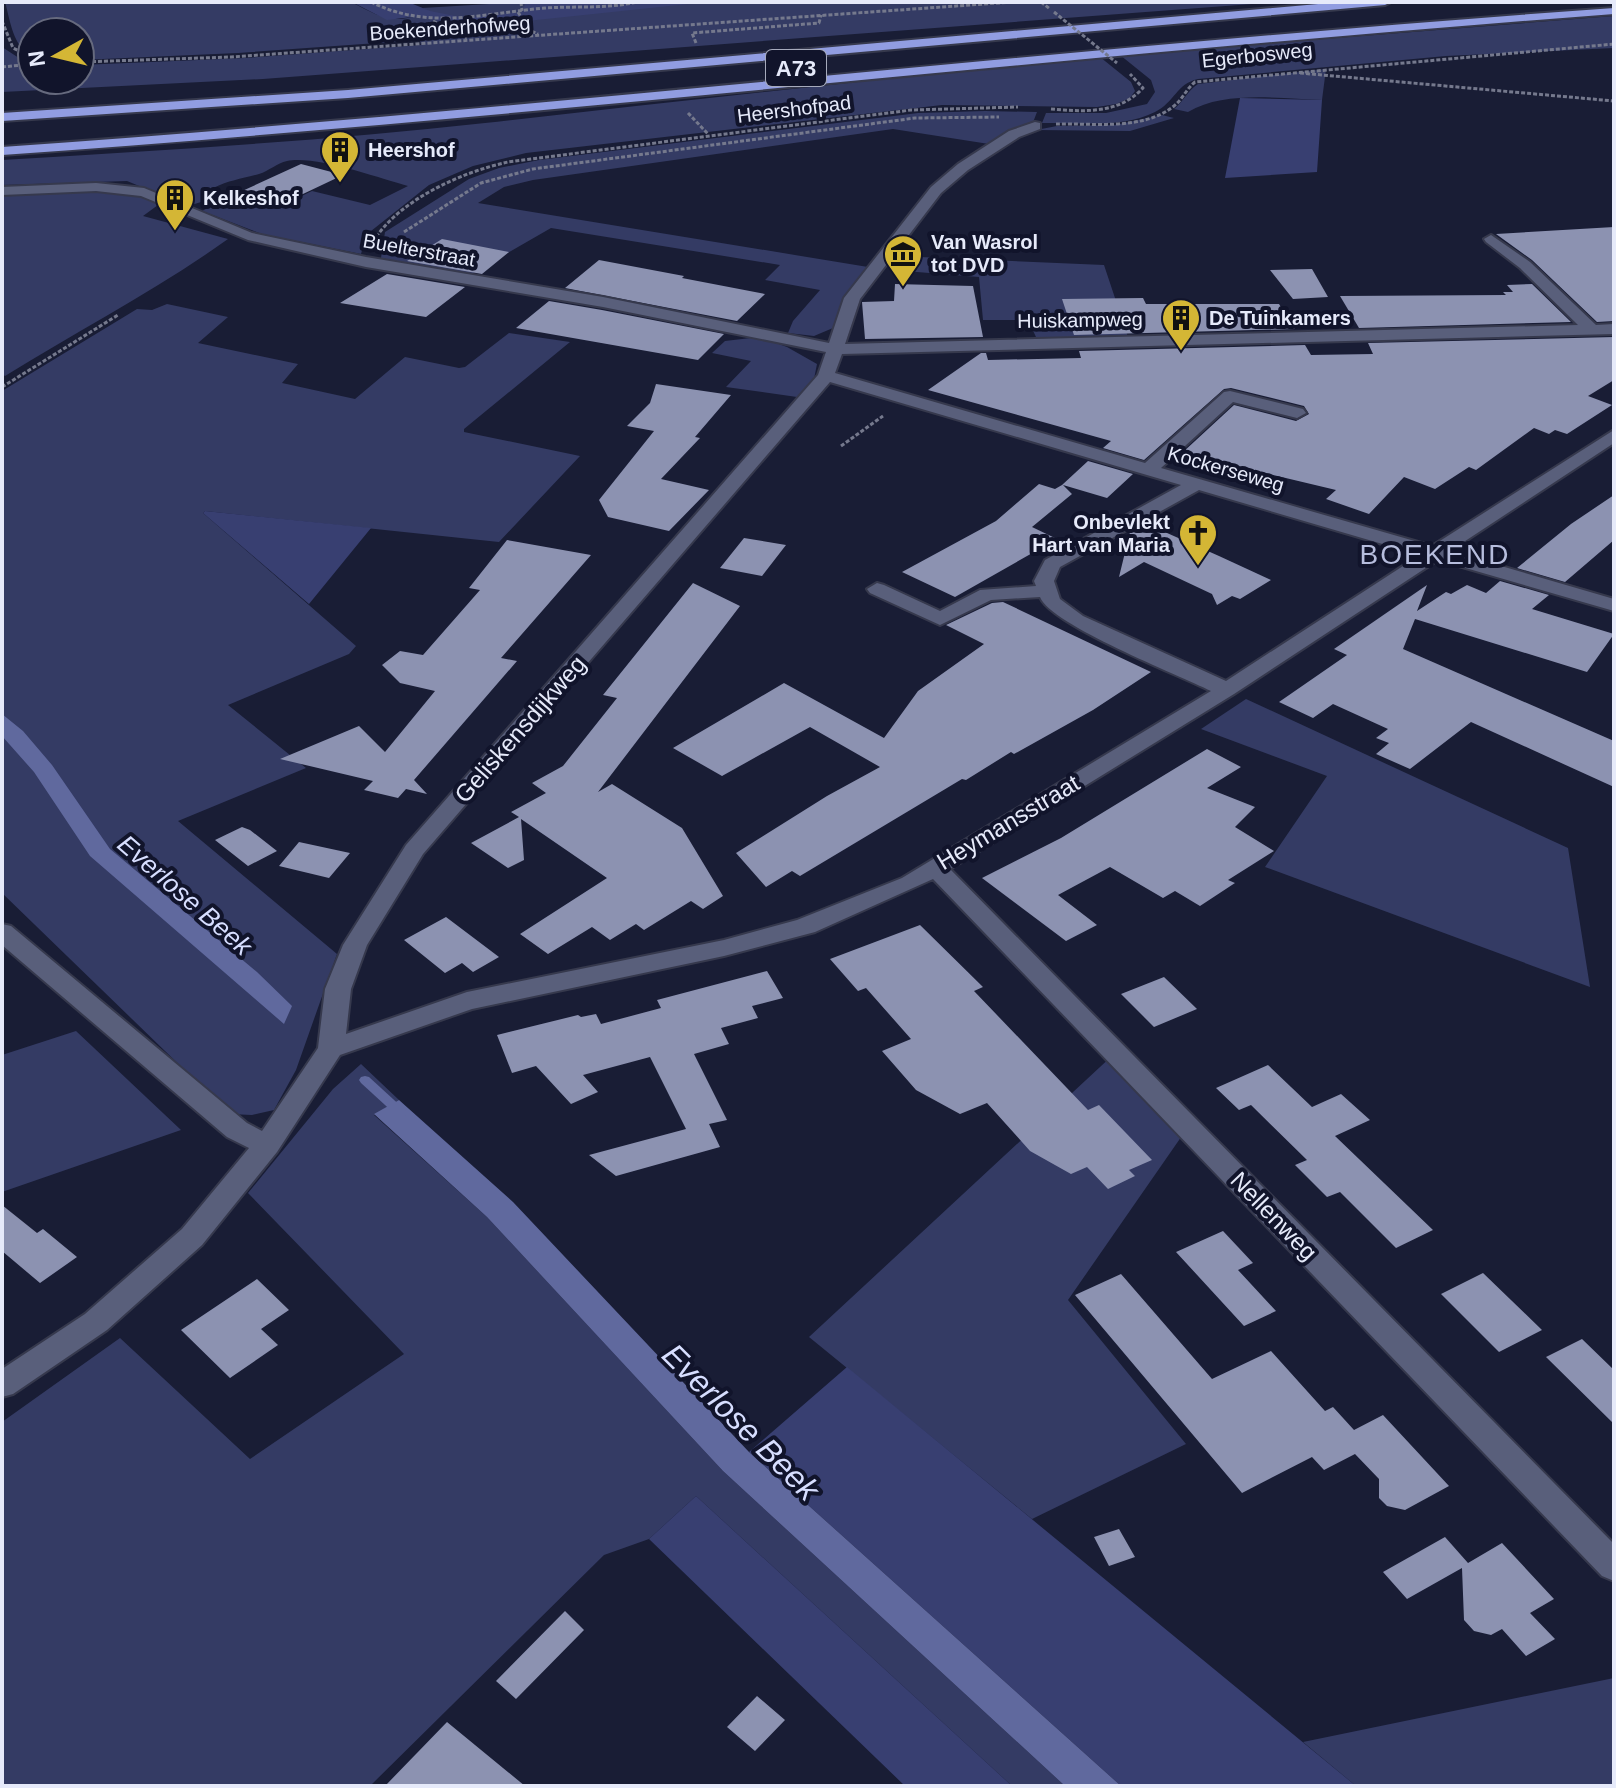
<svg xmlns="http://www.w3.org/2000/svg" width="1616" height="1788" font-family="Helvetica,sans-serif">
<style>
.green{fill:#343b64}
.forest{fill:#383f71}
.water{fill:#60699e}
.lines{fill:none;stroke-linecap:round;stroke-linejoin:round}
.stream{fill:#60699e;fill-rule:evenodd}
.building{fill:#8c92b1}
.minor-casing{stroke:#36394d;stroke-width:4}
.highway-casing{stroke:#36394d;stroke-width:4}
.path{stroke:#75798d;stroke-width:3;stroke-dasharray:4 2;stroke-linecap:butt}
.minor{fill:#595f7b;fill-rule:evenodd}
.highway{fill:#919de1;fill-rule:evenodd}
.path-bridge{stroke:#75798d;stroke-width:3;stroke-dasharray:4 2;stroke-linecap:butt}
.labels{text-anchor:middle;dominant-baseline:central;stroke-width:8;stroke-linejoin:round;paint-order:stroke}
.far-street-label{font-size:20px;fill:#e6eafa;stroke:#11142b}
.far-poi-label{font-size:20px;font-weight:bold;fill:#e6eafa;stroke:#11142b;text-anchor:start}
.shield{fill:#11142b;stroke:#a6aabc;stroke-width:2}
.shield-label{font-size:22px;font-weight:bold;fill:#e6eafa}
.street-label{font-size:24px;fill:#e6eafa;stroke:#11142b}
.water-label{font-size:26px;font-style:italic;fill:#d7deff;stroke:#11142b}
.quarter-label{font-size:28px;letter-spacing:2px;fill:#b6bddd;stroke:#11142b}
.near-water-label{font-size:32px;font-style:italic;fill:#d7deff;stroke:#11142b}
</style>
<rect width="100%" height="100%" fill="#191d35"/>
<path class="green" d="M5 2H351C379 16 396 28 426 10L422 8 524 2 527 5 603 2H1277L263 79 2 92V47L19 58 32 61V80H80V65L245 58 421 45 420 40 238 53 80 60V32H32V54C13 49 10 19 5 2Z
M1614 16V48L1446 56 1198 79C1176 84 1175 102 1155 112 1121 129 1078 122 1042 123L1046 113H1106L1147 104 1155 92 1151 80 1120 55Z
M1100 57 1131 82 1135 91 1130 98 1116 104 1097 107 942 105 526 153 473 166 429 185 366 235 361 254 262 234 202 211 235 193 283 205 312 191 370 205 408 186C379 178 315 155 287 161 277 163 269 171 259 174 241 179 230 180 213 188L211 199 188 206 127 181 2 185V160C163 150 325 141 485 123 690 100 895 77 1100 57Z
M1326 69 1322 100C1281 99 1225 90 1188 112L1174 109C1184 101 1187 91 1198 84Z
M985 111 1037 112 1032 125 1014 129 989 144 893 129 533 180 504 187 478 203 868 267 845 298 833 328 814 336 788 333 793 321 820 290 765 280 780 265 551 228 469 275 381 258 385 232 469 179 499 168 539 160 918 113Z
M1162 115 1174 118 1130 131 1036 130 1057 126 1115 125Z
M95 190 120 191 144 197 158 205 143 216 228 239C157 290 79 330 5 376L2 374V193Z
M897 256 1104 265 1128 337H1036L1028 320H983L979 277 892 270Z
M167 304 228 317 198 343 298 364 282 383 355 399 405 357 459 368 465 367 509 333 570 342 464 429V432L580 456 499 542 205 511 203 513 356 646 349 654 228 705 306 768 178 821 337 954 296 1070 274 1110 252 1115 230 1114 2 893V391L137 309 152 310Z
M759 337 787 347 817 364 814 379 797 397 726 387 751 361 712 353 725 341Z
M1246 699 1568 848 1590 987 1265 867 1327 776 1201 729Z
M76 1031 181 1130 2 1192V1055Z
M1114 1054 1186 1130 1068 1300 1186 1444 1032 1519 809 1337Z
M361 1064 399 1100 374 1115 487 1217 723 1471 1065 1786H1012L696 1496 649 1539 604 1555 370 1786H2V1422L120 1338 250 1459 404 1354 248 1193 333 1089Z
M1614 1678V1786H1356L1303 1742Z"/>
<path class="forest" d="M352 2H408L430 11 465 18 522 12 526 2H707L470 27 420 16 387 20Z
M1240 98 1322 100 1317 172 1225 178Z
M205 511 371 528 309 604 203 513Z
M847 1367 1356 1786H1121L749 1452Z
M696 1496 1012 1786H905L649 1539Z"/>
<path class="water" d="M2 714 23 731 52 765 110 849 257 972 292 1006 284 1024 90 856 34 772 2 736Z
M399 1100 513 1202 749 1452 1121 1786H1065L723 1471 487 1217 374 1114Z"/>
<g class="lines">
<path class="stream" d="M365 1076 369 1077 405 1110 407 1113 405 1116H397L361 1083 359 1080 361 1077Z"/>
</g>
<path class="building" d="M301 164 343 175 284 203 240 192Z
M1614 227V321L1597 322 1532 260 1496 234Z
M442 239 509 252 482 274 407 261Z
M599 260 684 276 682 278 765 294 737 321 565 288Z
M1312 269 1328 297 1293 299 1270 270Z
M387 274 465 287 426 317 340 303Z
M895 284 973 286 983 337 865 339 862 302 894 301Z
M1532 284 1571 322 1359 328 1340 296 1506 295 1503 292H1513L1507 285Z
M1143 298 1146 304H1279L1295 329 1074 335 1062 299Z
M549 301 602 310 724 334 698 360 516 328Z
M1614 337V380L1588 396 1612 405 1567 434 1555 430 1549 434 1534 428 1476 470 1469 467 1435 489 1404 477 1369 514 1326 499 1336 490 1182 453 1234 405 1296 421 1309 414 1304 406 1231 388 1224 389 1144 460 1103 448 1111 441 928 390 981 353H986L988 360 1081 358 1079 351 1305 345 1311 355 1373 354 1368 343Z
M656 384 731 395 695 437 700 438 661 479 709 490 669 531 608 517 599 500 654 431 627 426 650 403Z
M1088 461 1133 474 1107 498 1063 485 1072 494 1032 527 1057 539 955 597 902 572 996 521 1039 484 1055 489 1062 485Z
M1614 495V540L1565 582 1517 568 1571 524Z
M1158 529 1219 556 1271 580 1240 599 1232 596 1217 605 1212 594 1144 562 1119 577 1130 532 1152 533Z
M744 538 786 545 762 576 720 568Z
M507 540 591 555 501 658 517 661 414 780 427 794 406 789 398 798 364 790 373 781 280 759 359 726 385 752 435 691 400 683 382 665 400 651 423 655 480 590 469 588Z
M1500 581 1549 595 1532 609 1614 634 1587 672 1415 619 1403 649 1614 741V787L1471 722 1410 769 1376 754 1389 743 1376 738 1388 729 1333 704 1313 718 1279 702 1347 655 1334 649 1427 585 1417 611 1446 592 1451 594 1467 585 1486 593Z
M693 583 740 606 598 792 612 784 682 828 723 896 703 909 691 901 644 930 636 924 610 940 592 927 548 954 520 934 607 878 521 819 524 860 508 868 471 843 519 817 511 812 546 793 532 783 563 766 617 698 603 695Z
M1003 602 1151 672 1093 710 1014 754 1011 752 966 780 962 779 800 876 792 871 766 887 736 853 827 796 880 767 810 727 722 776 673 748 784 683 884 738 918 691 984 644 946 625 992 603Z
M1207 749 1241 767 1207 788 1255 807 1235 827 1274 851 1228 880 1235 883 1200 906 1175 891 1163 898 1110 867 1058 895 1097 925 1066 941 982 878 1061 838Z
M242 827 250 830 277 851 248 866 215 840Z
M299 842 350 853 329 878 279 866Z
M446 917 499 957 473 972 462 963 445 973 404 940Z
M920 925 983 987 974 991 1088 1110 1099 1105 1152 1160 1129 1170 1135 1176 1108 1189 1087 1167 1071 1174 1030 1151 987 1103 960 1114 916 1090 882 1051 911 1039 866 988 858 991 830 959Z
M767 971 783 998 752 1006 758 1018 721 1028 729 1044 694 1054 727 1120 709 1124 720 1147 616 1176 589 1155 686 1129 650 1057 583 1075 598 1092 571 1104 536 1066 512 1073 497 1035 578 1015 581 1017 596 1014 601 1024 661 1008 657 1000Z
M1164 977 1197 1009 1154 1027 1121 994Z
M1268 1065 1312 1107 1341 1094 1370 1120 1335 1136 1433 1230 1396 1248 1340 1192 1327 1197 1295 1165 1307 1160 1251 1105 1239 1110 1216 1088Z
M2 1205 37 1233 43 1229 77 1257 40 1283 2 1251Z
M1223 1231 1253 1263 1238 1270 1276 1311 1244 1326 1176 1252Z
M1483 1273 1542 1330 1499 1352 1441 1294Z
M1121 1274 1212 1379 1271 1351 1325 1411 1333 1407 1354 1430 1383 1415 1449 1486 1405 1510 1387 1506 1379 1498V1479L1355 1454 1324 1470 1312 1457 1242 1493 1075 1295Z
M257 1279 289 1310 261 1329 278 1345 230 1378 181 1330Z
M1582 1339 1614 1370V1424L1546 1357Z
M1119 1529 1135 1557 1109 1566 1094 1537Z
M1445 1537 1468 1563 1502 1543 1554 1599 1530 1613 1555 1639 1526 1656 1502 1629 1491 1635 1474 1631 1464 1620 1462 1568 1407 1599 1383 1572Z
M565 1611 584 1630 516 1699 496 1681Z
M757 1696 785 1720 755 1751 727 1727Z
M447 1722 525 1786H385Z"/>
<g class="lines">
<g class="minor-casing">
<path id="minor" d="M1035 122 1040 123V129L1019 137 968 170 941 193 860 299 845 344 1578 325 1520 268 1486 242 1484 239 1491 235 1530 262 1596 325 1614 324V334L842 354 835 373 1145 463 1224 392 1230 391 1303 409 1306 413 1297 418 1233 402 1161 468 1432 546 1614 430V443L1450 551 1614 599V611L1438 560 1234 694 950 869 1614 1544V1581L1602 1576 933 879 815 932 724 956 472 1009 340 1055 277 1152 202 1245 107 1330 13 1394 2 1397V1369L85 1314 182 1229 249 1148 227 1137 2 945V924L11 926 247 1123 262 1131 318 1048 325 989 343 945 406 845 818 375 826 352 603 307 366 267 248 240 141 196 96 191 2 195V187L96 183 144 188 252 233 366 257 603 297 829 343 844 298 931 187 958 164 1009 131ZM830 382 1181 485 1045 560 1034 581 1036 586 980 590 940 611 884 585 877 583 867 589 870 593 940 625 991 600 1040 597C1051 625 1179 675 1211 691L902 878 797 920 724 940 467 992 346 1034 351 989 367 945 423 854ZM1199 490 1420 555 1226 681 1083 616 1060 599 1054 581 1060 567Z"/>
</g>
<g class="highway-casing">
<path id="highway" d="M1341 2H1391L1385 5 348 98 2 121V113L348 90Z
M1614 8V14C1076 54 540 117 2 155V147C540 109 1076 46 1614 8Z"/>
</g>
<path class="path" d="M371 2C429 31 484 13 545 8 576 6 606 9 637 2
M521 2 522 11
M706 2H719
M1041 2 1050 9
M518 12 529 30 538 34
M2 21 13 48 32 57
M433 21 467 38
M696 43 692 33 819 23 821 15
M80 62 231 57 1013 2
M2 67 32 64
M1300 73 1614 101
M1051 109C1084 112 1119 114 1143 88L1130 74
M688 113 708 134
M1056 124C1093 123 1143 131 1174 106 1183 99 1186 89 1195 82L1614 44
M404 232 481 183 533 169 915 118 999 117
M373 242C398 200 462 172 508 162L911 110 1018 107
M2 387 118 315
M841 446 883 416"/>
<use href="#minor" class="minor"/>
<use href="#highway" class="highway"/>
<path class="path-bridge" d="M1054 12 1117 63"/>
</g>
<defs>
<g id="building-pin" transform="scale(2)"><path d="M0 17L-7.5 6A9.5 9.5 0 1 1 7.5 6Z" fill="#d4b635" stroke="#11142b"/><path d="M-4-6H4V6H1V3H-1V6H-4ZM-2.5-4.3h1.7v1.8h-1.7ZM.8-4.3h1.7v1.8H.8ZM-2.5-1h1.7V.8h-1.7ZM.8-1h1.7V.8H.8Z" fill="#111"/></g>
<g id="museum-pin" transform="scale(2)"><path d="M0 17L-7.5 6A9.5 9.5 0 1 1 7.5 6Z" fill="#d4b635" stroke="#11142b"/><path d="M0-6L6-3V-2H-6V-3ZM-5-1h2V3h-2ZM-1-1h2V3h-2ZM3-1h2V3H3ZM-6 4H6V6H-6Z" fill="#111"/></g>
<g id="church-pin" transform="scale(2)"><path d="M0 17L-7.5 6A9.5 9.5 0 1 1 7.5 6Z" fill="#d4b635" stroke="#11142b"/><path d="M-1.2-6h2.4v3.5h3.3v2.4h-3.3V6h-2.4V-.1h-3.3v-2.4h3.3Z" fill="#111"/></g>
</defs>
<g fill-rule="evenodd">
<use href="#building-pin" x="340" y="150"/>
<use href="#building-pin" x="175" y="198"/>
<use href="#museum-pin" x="903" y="254"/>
<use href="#building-pin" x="1181" y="318"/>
<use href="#church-pin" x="1198" y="533"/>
</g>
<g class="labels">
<g class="far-street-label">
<text transform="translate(450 28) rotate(-4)">Boekenderhofweg</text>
<text transform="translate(1257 55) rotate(-6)">Egerbosweg</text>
<text transform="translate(794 109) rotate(-7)">Heershofpad</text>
<text transform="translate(419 250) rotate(10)">Buelterstraat</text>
<text transform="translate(1080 320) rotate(-1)">Huiskampweg</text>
<text transform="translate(1226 469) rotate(16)">Kockerseweg</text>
</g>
<g class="far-poi-label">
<text x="368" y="150">Heershof</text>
<text x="203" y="198">Kelkeshof</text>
<text x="931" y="242">Van Wasrol<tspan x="931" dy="23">tot DVD</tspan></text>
<text x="1209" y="318">De Tuinkamers</text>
<text x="1170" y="522" text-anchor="end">Onbevlekt<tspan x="1170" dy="23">Hart van Maria</tspan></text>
</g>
<rect class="shield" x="766" y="50" width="60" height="36" rx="6"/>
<g class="shield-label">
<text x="796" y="68">A73</text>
</g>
<g class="street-label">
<text transform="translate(520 729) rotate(-49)">Geliskensdijkweg</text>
<text transform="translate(1008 822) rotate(-31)">Heymansstraat</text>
<text transform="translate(1274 1216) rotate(46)">Nellenweg</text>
</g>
<g class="water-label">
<text transform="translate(185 895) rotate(41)">Everlose Beek</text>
</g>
<g class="quarter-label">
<text x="1435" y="554">BOEKEND</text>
</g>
<g class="near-water-label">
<text transform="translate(741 1422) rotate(45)">Everlose Beek</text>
</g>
</g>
<rect width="1616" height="1788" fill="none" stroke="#e6eafa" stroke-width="8"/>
<g transform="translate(56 56) rotate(262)"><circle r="38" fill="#11142b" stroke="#666a7e" stroke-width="2"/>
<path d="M0-6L14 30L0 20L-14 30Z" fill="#d4b635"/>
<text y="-12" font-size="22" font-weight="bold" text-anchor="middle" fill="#e6eafa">N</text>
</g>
</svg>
